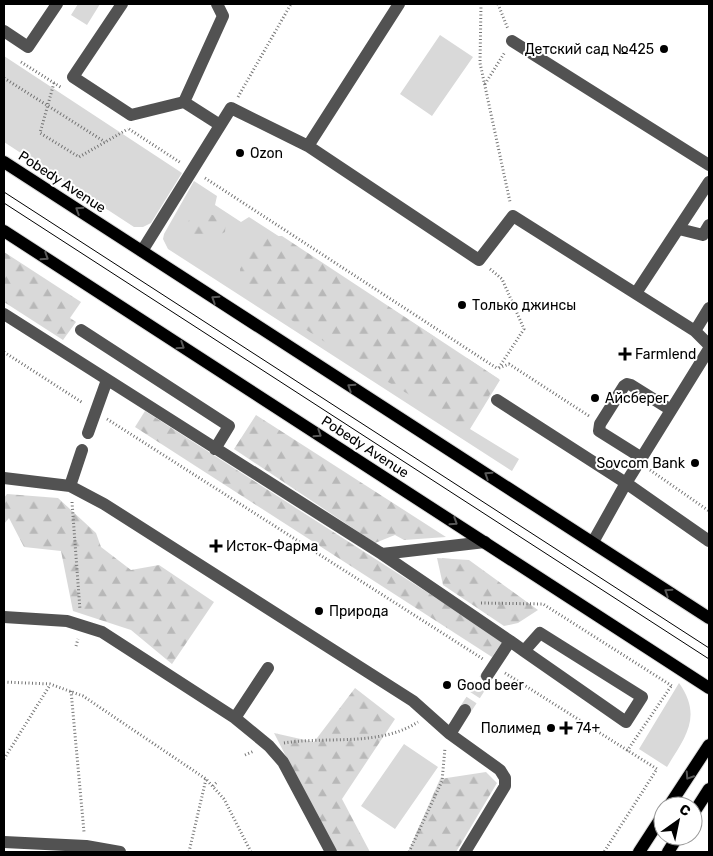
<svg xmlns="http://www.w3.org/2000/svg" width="713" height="856" font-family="Rubik,sans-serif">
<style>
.green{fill:#d9d9d9}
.forest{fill:url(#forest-firs)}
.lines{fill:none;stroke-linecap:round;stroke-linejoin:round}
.minor-tunnel{stroke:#d9d9d9;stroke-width:12;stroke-dasharray:12 6;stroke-linecap:butt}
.major-casing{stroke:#dbdbdb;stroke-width:14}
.path{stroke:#747474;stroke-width:3;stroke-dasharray:1 2.5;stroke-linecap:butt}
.minor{stroke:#525252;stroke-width:12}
.major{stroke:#000;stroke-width:12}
.tram{stroke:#000;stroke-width:1}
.oneway{stroke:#595959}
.poi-dot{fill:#000;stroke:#fff;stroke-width:2}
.labels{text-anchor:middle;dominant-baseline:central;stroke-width:4;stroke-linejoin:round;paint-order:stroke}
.poi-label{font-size:14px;fill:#000;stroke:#fff;text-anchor:start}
.street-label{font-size:14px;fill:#000;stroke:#fff}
</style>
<defs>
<pattern id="forest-firs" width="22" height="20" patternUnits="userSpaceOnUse" patternTransform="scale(1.25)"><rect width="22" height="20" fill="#d9d9d9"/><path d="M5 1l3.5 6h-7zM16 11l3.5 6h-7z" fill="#b8b8b8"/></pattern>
</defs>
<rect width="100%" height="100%" fill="#fff"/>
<path class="green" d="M78 4H100L87 25 71 15Z
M440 35 473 57 432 116 400 94Z
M4 56 182 173 151 223 143 227H134L4 142Z
M194 181 217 196 215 205 241 222 249 217 435 337 434 346 459 363 467 358 500 380 470 429 519 459 512 471 168 249 163 239 164 234Z
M679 683C703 717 685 737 667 767L639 749Z
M404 744 438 767 395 829 361 806Z"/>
<path class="forest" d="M196 210 226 219 225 232 207 241 188 237 185 226Z
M266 236H282L499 379 469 429C390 386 316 336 241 287L240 269 253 248Z
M4 252 81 302 70 318 76 322 63 340 4 302Z
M145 411 503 641 492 657 135 427Z
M256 415 446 537 404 540 395 535 375 543 234 449Z
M7 494 58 498 96 533 101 547 131 570 159 565 214 602 172 664 131 630 73 611 61 551 24 547 9 518 4 524V498Z
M437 558 469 560 538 610 518 623 504 626 443 585Z
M355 688 395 719 342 799 370 852H335L274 733 314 742Z
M486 772 497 783 456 852H408L440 779Z"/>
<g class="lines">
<path class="minor-tunnel" d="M465 710 487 676"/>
<g class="major-casing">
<path id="major" d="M4 162 709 618
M4 231 709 688
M669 806 709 745
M693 814 709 789
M639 852 663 815
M668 852 678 836"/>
</g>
<path class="path" d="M481 4 480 63 510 202
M498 4 508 29
M21 62 62 88
M4 78 105 142
M54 83 40 133 79 157 128 129
M485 84 505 52
M238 97 291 4
M129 129 181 163
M205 178 498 369
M490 269 502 279 524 329 498 369
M4 352 83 403
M499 368 509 364 589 416
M107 419 483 659
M650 470 709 511
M72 502 80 610
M481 603 543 604 672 686
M76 646 78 639
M505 673 657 769 604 852
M4 682 50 684 83 696 206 779 224 799 251 852
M71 691 84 832
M284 743C328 736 379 747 418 722
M627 751 672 685
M245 755 254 751
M4 759 50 685
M213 786 218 781
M189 852 206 779
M409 852 442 781 445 748"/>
<path class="minor" d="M122 4 73 77 131 115 184 102
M217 4 223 16 184 102 220 125
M4 31 28 47 57 4
M512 41 709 165
M308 146 399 4
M679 229 703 235 709 225
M142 251 231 108 308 146 479 260 513 216 695 331 709 345
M636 293 709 182
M4 314 382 554 510 641 487 676
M81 330 229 426 215 449
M695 331 709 308
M497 400 626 483 709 541
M88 433 107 380
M642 458 599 431 600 424 624 386 627 384 631 385 671 410
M4 478 70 486 104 504 413 701 450 734 500 770 505 778V786L465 852
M70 486 82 450
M593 542 626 483 709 349
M382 554 485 542
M4 617 67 621 102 632 235 718 269 746 283 762 331 852
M510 641 524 651 626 722 642 697 540 633 524 651
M235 718 268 668
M450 734 465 710
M4 842 86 846 120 852"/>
<use href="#major" class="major"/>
<path class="tram" d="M4 192 709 648
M4 203 709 659"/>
</g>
<defs><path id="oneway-chevron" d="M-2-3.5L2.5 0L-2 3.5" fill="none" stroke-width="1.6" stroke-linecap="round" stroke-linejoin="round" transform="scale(1.25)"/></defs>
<g class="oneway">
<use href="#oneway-chevron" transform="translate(79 210) rotate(-147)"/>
<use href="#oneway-chevron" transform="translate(45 257) rotate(33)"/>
<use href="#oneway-chevron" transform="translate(215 299) rotate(-147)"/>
<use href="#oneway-chevron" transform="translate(181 346) rotate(33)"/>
<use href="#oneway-chevron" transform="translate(351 387) rotate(-147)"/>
<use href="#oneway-chevron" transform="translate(318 434) rotate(33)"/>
<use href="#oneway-chevron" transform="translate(488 475) rotate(-147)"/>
<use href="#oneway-chevron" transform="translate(454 522) rotate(33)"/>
<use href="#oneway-chevron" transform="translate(668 592) rotate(-147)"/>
<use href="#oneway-chevron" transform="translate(689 776) rotate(123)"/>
</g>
<g class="poi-dot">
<circle cx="664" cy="49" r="5"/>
<circle cx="240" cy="153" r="5"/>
<circle cx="462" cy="305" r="5"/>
<path d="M622.5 346.5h5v5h5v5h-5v5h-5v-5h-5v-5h5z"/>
<circle cx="595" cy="398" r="5"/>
<circle cx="695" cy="463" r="5"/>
<path d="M213.5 538.5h5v5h5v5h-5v5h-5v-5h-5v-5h5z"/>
<circle cx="319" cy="611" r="5"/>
<circle cx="447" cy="685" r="5"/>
<circle cx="551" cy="728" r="5"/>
<path d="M563.5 720.5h5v5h5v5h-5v5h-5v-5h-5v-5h5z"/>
</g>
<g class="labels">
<g class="poi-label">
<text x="654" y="49" text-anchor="end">Детский сад №425</text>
<text x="250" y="153">Ozon</text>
<text x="472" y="305">Только джинсы</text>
<text x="635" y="354">Farmlend</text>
<text x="605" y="398">Айсберег</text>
<text x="685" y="463" text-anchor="end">Sovcom Bank</text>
<text x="226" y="546">Исток-Фарма</text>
<text x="329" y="611">Природа</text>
<text x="457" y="685">Good beer</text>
<text x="541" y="728" text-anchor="end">Полимед</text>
<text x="576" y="728">74+</text>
</g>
<g class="street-label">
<text transform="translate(62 182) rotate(33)">Pobedy Avenue</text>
<text transform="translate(365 447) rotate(33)">Pobedy Avenue</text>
</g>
</g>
<rect width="713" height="856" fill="none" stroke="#000000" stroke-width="10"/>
<g transform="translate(678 821) rotate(33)"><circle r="24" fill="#ffffff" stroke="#999999"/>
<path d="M0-4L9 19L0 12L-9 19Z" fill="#000000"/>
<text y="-8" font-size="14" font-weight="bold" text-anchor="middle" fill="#000000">С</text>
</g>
</svg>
